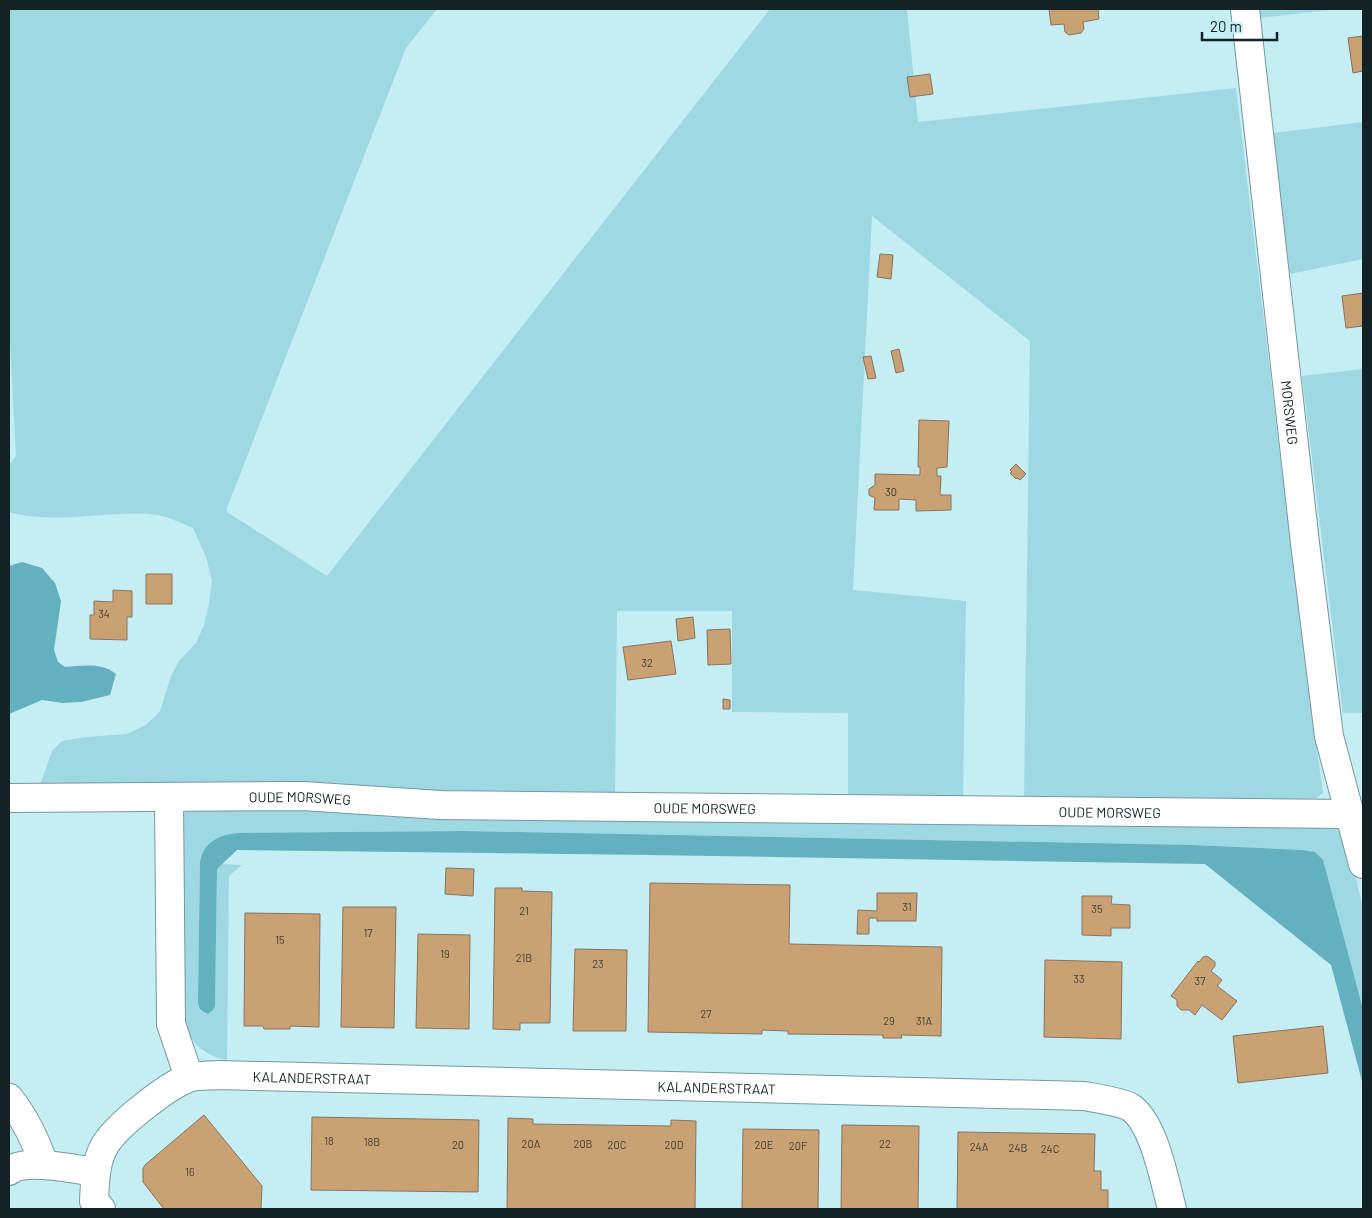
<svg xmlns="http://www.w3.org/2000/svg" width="1372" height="1218" font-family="Barlow,sans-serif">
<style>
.green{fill:#9ed8e3}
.water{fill:#63b0be}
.building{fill:#caa173;stroke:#88735c}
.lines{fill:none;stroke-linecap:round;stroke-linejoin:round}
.minor-casing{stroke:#7499a0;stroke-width:30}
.minor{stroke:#fff;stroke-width:28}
.labels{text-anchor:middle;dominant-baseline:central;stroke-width:5;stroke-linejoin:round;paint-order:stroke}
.number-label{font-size:11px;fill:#414238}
.street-label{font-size:14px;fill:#132225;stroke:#c5edf4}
</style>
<rect width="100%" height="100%" fill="#c5edf4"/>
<path class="green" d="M9 9H437L406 48 227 508V512L327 576 770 9H907L918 122 1236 88 1306 671 1323 793 1313 801 1024 800 1030 341 872 216 853 590 966 601 963 799 848 798V713L732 712V611H617L615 796 40 785 52 751 62 741 86 737 127 734 146 725 160 711 171 676 179 661 196 643 204 625 209 603 212 581 206 557 193 528C179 522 165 515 150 514 101 511 58 525 9 512V465L16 456 9 323Z
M1258 9H1338L1259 18Z
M1363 122V259L1290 274 1273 133Z
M1363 369V713H1343L1302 376Z
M196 805 1335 827 1346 839 1363 907V1009L1356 982 1302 850 1193 845 464 831 238 833C218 835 204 842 200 862L198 1006 201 1011 207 1014 215 1006 217 869 221 864 242 865 229 876 227 1060C206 1057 192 1043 183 1025L182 816 189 808Z"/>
<path class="water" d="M22 562 42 568 55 583 61 601 54 650 58 662 65 667C82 666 102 662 116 674L110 695 81 702 63 703 42 700 9 714V566Z
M464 831 1193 845 1302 850 1315 852 1323 860 1363 1009V1085L1331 965 1205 864 649 855 237 850 217 869 215 1006 213 1010 208 1014C200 1011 198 1008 198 1000L200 862C204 842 218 835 238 833Z"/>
<path class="building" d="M1049 9H1098L1099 19 1083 22 1084 29 1081 33 1069 35 1065 32 1064 24 1051 25Z
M1363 36V71L1353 73 1348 38Z
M930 74 933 94 910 97 907 77Z
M880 254 893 255 891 279 877 277Z
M1363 293V326L1346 328 1342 296Z
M899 349 904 371 896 373 891 351Z
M871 356 876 378 868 379 863 357Z
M919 420 949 421 947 467 937 468V476H941L940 495H951V510L916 511V500L899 499V510H874L875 498 869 495V489L875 485V474L920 475V467H918Z
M1016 464 1026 474 1020 480 1017 478 1016 479 1010 473 1012 472 1010 470Z
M146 574H172V604H146Z
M113 590 132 591V617H127V640L90 639V615H94V601L113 602Z
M693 617 695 638 678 641 676 619Z
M730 629 731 664 708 665 707 630Z
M671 641 676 674 628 680 623 647Z
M723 699 730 700V709H723Z
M446 868 474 869 473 896 445 894Z
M650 883 790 885 789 944 942 947 941 1036 901 1035 902 1038H883V1035L788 1034V1031L762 1030V1034L648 1032Z
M495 888H522V891L552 892 550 1023H520V1030L493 1029Z
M877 893H917L916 921H877V918H869V934H857L858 910 877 911Z
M1082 896H1112L1111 904 1130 905V928H1111V936L1082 935Z
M343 907H396L394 1028 341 1027Z
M245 913 320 914 319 1027 290 1026V1029H264L263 1026H244Z
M418 934 470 935 469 1029 416 1028Z
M575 949 627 950 626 1031H573Z
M1207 956 1215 962V966L1211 971 1222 980 1217 986 1237 1001 1222 1020 1202 1005 1195 1015 1189 1010H1181L1177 1006V1000L1171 996 1198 961 1199 962 1203 957Z
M1045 960 1122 962 1121 1039 1044 1037Z
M1323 1026 1328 1073 1238 1083 1233 1036Z
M204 1115 262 1186 261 1209H164L143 1182V1169L145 1165Z
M312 1117 479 1120 478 1192 311 1190Z
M508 1118 533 1119V1124L671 1126V1120L696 1121 695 1209H507Z
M842 1125 919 1126 918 1209H841Z
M743 1129 819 1130 818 1209H742Z
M958 1132 1095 1134 1094 1171H1101V1190H1108V1209H1115H957Z"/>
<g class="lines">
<g class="minor-casing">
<g id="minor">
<path id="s1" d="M1245 9 1305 543 1329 736 1363 864"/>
<path id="s2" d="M9 798 303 796 440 805 1349 814"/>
<path d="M169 798 171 1024 189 1077"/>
<path d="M9 1098C25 1118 36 1141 44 1165"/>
<path d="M9 1171C25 1158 74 1169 95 1172"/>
<path id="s3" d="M101 1209 94 1201C95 1182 95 1162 105 1145 117 1125 166 1087 188 1078 196 1075 209 1076 218 1075L1084 1096C1095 1098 1121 1102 1130 1107 1154 1122 1165 1183 1172 1209"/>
</g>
</g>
<use href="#minor" class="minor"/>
</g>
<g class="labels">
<g class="number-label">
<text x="891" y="491">30</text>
<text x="104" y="613">34</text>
<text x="647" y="662">32</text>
<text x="907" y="906">31</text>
<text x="1097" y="908">35</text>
<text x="524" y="910">21</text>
<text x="368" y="932">17</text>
<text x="280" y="939">15</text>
<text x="445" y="953">19</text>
<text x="524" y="957">21B</text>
<text x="598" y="963">23</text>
<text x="1079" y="978">33</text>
<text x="1200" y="980">37</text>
<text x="706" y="1013">27</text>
<text x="889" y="1020">29</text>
<text x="924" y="1020">31A</text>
<text x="329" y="1140">18</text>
<text x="372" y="1141">18B</text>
<text x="531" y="1143">20A</text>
<text x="583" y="1143">20B</text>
<text x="885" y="1143">22</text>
<text x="458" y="1144">20</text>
<text x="617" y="1144">20C</text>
<text x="674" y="1144">20D</text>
<text x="764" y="1144">20E</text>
<text x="798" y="1145">20F</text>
<text x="979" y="1146">24A</text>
<text x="1018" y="1147">24B</text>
<text x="1050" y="1148">24C</text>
<text x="190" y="1171">16</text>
</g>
<g class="street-label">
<text stroke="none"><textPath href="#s1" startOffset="406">MORSWEG</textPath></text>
<text stroke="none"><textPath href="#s2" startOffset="291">OUDE MORSWEG</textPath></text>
<text stroke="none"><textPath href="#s2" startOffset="696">OUDE MORSWEG</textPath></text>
<text stroke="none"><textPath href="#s2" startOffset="1101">OUDE MORSWEG</textPath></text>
<text stroke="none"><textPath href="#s3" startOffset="300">KALANDERSTRAAT</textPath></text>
<text stroke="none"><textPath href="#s3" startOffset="705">KALANDERSTRAAT</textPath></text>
</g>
</g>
<rect width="1372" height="1218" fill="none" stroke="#132225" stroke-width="20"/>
<path d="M1202 32v8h75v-8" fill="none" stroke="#132225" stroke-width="2.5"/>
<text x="1210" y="32" font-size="15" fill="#132225" stroke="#c5edf4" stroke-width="4" paint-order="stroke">20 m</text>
</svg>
